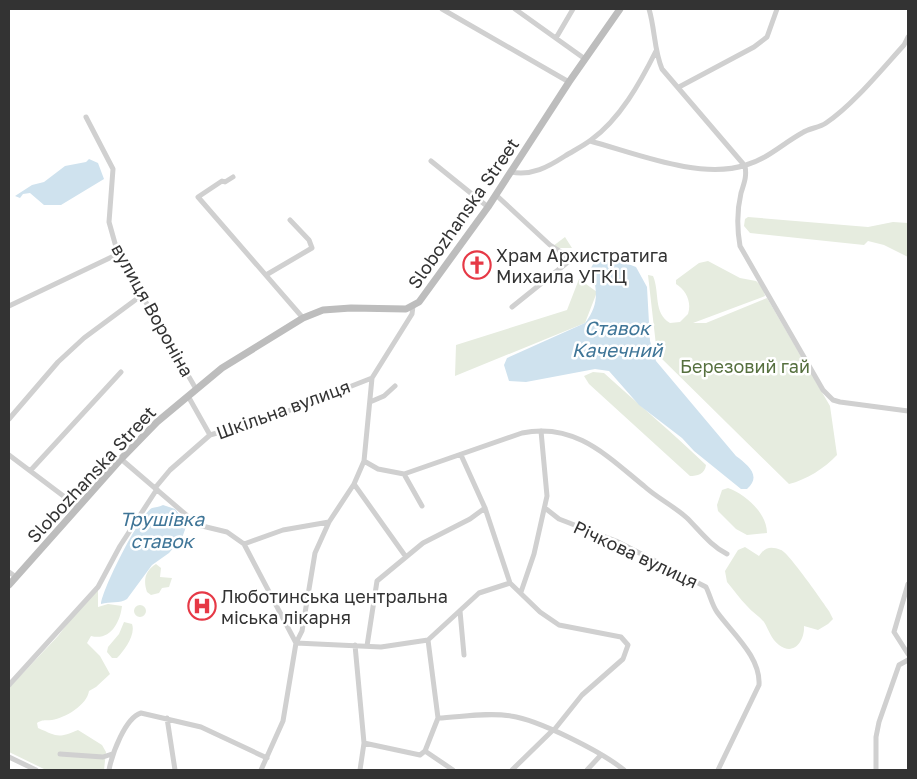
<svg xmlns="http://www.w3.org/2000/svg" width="917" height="779" font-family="'Golos Text',sans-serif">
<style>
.green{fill:#e6ecdf}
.water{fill:#cfe2ee}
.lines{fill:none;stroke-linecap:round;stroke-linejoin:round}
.street{stroke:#d0d0d0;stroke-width:5}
.secondary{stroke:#bdbdbd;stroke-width:7}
.labels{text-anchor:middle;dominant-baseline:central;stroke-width:5;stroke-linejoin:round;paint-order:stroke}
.street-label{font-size:18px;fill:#333;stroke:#fff}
.poi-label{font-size:18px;fill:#333;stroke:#fff;text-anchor:start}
.park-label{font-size:18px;fill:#56703f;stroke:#fff}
.water-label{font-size:19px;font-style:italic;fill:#3f7597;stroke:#fff}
</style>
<rect width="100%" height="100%" fill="#fff"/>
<path class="green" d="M748 217 868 227 893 222 908 223V257L884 245 868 241 864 245 750 233 744 226 745 219Z
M565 237 572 248H557L553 246Z
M708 261 740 278 756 281 763 287 765 296 693 323H706L767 298 830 406 837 455C825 468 806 480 789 484L657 354 648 275 653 276C660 292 653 313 670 323L680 322 688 314C692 302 686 290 676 284V280L699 263Z
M579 279 597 292 585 323 455 376 456 345 567 310Z
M593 372 604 373C638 404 673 433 706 465 705 474 697 476 690 476L589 384 584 376Z
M728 488C745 494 767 513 767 533L747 535 736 529 718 511 717 505 722 490Z
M745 547 759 556C765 547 771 546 781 550 788 552 823 602 829 611L833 619 828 624 818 630 804 626C805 639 795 657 779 645 771 639 769 630 764 622 759 616 752 612 747 606 740 599 734 590 727 582L725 571 738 550Z
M156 564 161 568 160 577 172 578 169 587 162 588 159 593 151 595 147 592C143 580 145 571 156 564Z
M94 589 98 590V607L108 604 122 606C120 623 110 641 91 636L87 643 100 656 110 674 96 687 89 691C87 705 65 718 52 720 46 721 43 719 37 723L38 728C57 736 57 739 78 730L102 745 106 752 104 770H46L9 752V688L58 636Z
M134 611a6 6 0 1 1 12 0a6 6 0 1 1-12 0Z
M124 622 132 624C136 635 124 651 117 658H112L107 652 108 647 119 634Z"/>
<path class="water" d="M89 159 98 163 104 179 61 205H44L30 193 23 194 20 198 15 196 32 185 44 182 65 166 86 162Z
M599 253 636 267 647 287 650 341 656 361 736 456C748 465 762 476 747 489H741L694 451 682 438 639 405 609 371 595 369 526 382 509 381 504 365 507 358 585 323C600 304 597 289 591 268Z
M163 505 175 509 187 524 182 538 169 553 152 565 127 599C120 604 110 601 101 604 102 590 139 515 152 508 155 507 159 507 163 505Z"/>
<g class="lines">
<path class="street" d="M442 9 569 82
M515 9 585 59
M649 9C655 29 654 50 662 69L745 166C747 177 744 183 741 193 737 210 737 229 740 246L823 390 833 400 840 402 908 411
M556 38 573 9
M679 87 754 47 767 37 777 9
M86 117 113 169 109 222 118 254 196 389
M590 141C635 153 700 180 746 165 769 158 782 144 802 133 809 128 819 128 826 123 852 106 883 68 904 45L908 37
M431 161 488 207
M511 172C532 176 548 167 565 156 573 151 583 146 591 140 620 119 640 83 656 51
M233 177 225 182 222 181 198 197 303 318
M496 195 550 245 566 255 568 262 512 307
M266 275 312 248 309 240 290 220
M9 306 118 254
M188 396 210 435
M370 402 384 396 395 386
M9 419 58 362 84 338 142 295
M9 455 78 507
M461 455 485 508 510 583
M121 459 198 525 227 532 244 544 296 643
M364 461 378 469 404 474 522 433C575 422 607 456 644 486 657 498 674 506 687 518 700 531 711 546 727 554
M30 471 121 372
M404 474 422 506
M354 484 406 557
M155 488 170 470 210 435 270 418 372 378
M545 508 559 519 616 541 706 587C710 595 712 605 717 612 732 633 761 657 759 685L718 770
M244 544 283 530 329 522
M9 572 16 577
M908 584 894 632 908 654
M521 592 534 554 547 496 541 431
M460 611 464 655
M296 643 381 647 428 640 479 593 510 583 540 612 559 625 621 637 628 645 623 659 582 695 554 730
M355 645 364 743 360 770
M367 646 377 581 423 543 470 519 485 508
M9 685 98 587 120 546 157 489
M167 718 175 770
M438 718C461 717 488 712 511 716 539 720 602 752 624 770
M364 743 420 755 425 751 438 718 428 640
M425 751 453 770
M60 754 103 757 112 754
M9 757 36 770
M109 770C112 754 125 718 141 713L201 727 267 758
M261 770 283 721 296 643 302 631 315 553 329 522 354 484 364 461 372 378 412 314 413 306
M512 770 553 730
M587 770 600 756
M876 770V737L879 722 899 665 908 660"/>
<path class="secondary" d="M9 585 121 459 157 422 222 368 303 318 323 310 351 308 406 309 419 302 488 207 569 82 620 9"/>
</g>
<defs>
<g id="church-ring" transform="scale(1.4375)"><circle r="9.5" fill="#fff" stroke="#e63946" stroke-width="1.5"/><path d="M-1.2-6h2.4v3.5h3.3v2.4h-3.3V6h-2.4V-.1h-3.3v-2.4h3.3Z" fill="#e63946"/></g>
<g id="hospital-ring" transform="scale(1.4375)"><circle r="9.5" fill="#fff" stroke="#e63946" stroke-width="1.5"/><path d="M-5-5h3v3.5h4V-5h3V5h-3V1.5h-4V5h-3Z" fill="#e63946"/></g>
</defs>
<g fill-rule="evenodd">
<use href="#church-ring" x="477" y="265"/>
<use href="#hospital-ring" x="202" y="606"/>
</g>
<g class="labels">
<g class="street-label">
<text transform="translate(463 213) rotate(-55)">Slobozhanska Street</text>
<text transform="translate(153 310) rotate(61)">вулиця Вороніна</text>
<text transform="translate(283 409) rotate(-20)">Шкільна вулиця</text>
<text transform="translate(91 474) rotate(-47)">Slobozhanska Street</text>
<text transform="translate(636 554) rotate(25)">Річкова вулиця</text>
</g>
<g class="poi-label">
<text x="496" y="255">Храм Архистратига<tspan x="496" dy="21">Михаила УГКЦ</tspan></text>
<text x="221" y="596">Люботинська центральна<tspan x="221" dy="21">міська лікарня</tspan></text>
</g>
<g class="park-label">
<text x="745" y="366">Березовий гай</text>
</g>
<g class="water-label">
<text x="617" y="327">Ставок<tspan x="617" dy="22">Качечний</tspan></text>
<text x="162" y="518">Трушівка<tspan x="162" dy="22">ставок</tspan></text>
</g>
</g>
<rect width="917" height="779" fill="none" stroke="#333333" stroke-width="20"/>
</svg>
